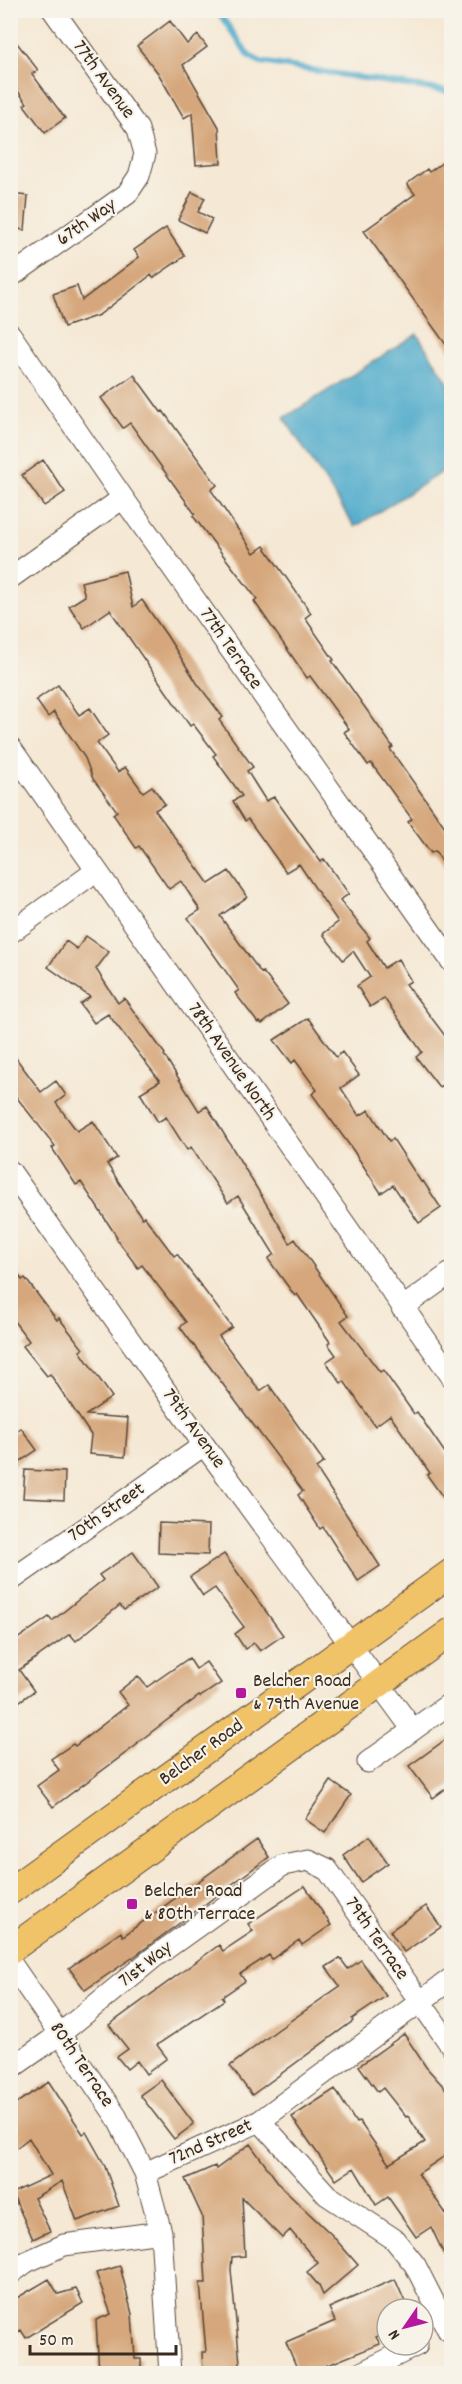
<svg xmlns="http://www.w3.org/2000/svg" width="462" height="2384" font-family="Dekko,sans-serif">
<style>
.water{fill:#4ca9cb;stroke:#446a74;stroke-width:1.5}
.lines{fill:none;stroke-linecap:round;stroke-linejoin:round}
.stream{stroke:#4ca9cb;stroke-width:6}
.building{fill:#d6a77b}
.minor-casing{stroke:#574639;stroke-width:23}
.major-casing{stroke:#574639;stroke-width:29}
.minor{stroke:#fff;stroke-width:21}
.major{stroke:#f1c369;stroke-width:27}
.poi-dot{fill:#b5179e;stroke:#f7f3e8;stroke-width:2}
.labels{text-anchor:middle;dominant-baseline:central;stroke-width:4.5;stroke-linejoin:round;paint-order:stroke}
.street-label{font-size:20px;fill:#3b2a1e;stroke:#f7f3e8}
.poi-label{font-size:20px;fill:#3b2a1e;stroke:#f7f3e8;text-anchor:start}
</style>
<rect width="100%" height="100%" fill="#f7f3e8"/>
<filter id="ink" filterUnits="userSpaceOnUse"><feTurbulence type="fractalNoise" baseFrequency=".0167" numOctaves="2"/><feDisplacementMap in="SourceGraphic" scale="12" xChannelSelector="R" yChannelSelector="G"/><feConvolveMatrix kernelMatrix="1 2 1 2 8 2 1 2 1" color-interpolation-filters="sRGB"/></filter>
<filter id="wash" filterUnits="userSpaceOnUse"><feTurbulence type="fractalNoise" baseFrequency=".008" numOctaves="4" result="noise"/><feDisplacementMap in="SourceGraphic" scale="24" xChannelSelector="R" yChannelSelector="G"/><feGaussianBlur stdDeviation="1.35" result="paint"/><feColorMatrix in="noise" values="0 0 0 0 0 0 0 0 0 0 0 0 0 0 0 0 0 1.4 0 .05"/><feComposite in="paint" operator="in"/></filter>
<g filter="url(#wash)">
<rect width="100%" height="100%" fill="#f5e8d4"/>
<path class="water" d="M417 334 451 387V466L355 527 284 418Z"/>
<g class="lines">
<path class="stream" d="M217 10 249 56 261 62 452 92"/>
</g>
<g id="blocks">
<path class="building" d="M170 21 187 44 198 35 207 47 183 65 219 127 221 163 196 165 192 113 184 118 158 73 137 46Z
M10 34 38 70 32 74 65 118 45 133 24 105 27 103 10 81Z
M452 156V353L364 231 415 194 407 184 427 169 429 172Z
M192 192 205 198 198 212 212 219 205 233 178 220Z
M10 194 28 196 25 230 10 228Z
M166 228 185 256 153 278 151 275 99 315 64 327 53 294 77 286 82 300 139 257 134 250Z
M134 375 161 412 163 411 217 485 211 490 254 553 264 546 311 613 305 618 334 660 332 661 393 747 390 749 452 837V876L435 851 431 853 408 822 412 819 371 763 368 765 344 732 349 729 310 676 307 678 254 601 257 599 193 516 195 514 130 423 123 428 101 398Z
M43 460 65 492 44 506 22 475Z
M125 571 133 607 142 600 167 636 197 683 223 717 219 720 253 767 247 771 266 801 274 797 321 862 324 859 349 894 340 900 370 938 367 941 384 968 398 959 411 981 406 984 452 1045V1079L439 1087 416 1057 422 1052 384 998 370 1007 357 986 370 977 353 951 343 960 323 934 338 922 299 864 286 872 248 819 245 821 233 801 242 796 213 756 216 754 193 724 190 726 110 610 84 628 69 606 85 596 81 582Z
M58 685 79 715 90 708 108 735 97 743 118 772 125 767 143 792 152 786 165 804 155 810 209 884 229 871 247 897 220 916 261 973 263 972 288 1004 262 1024 260 1022 258 1023 235 993 239 990 188 918 200 910 181 881 169 889 139 846 136 848 113 814 117 811 93 779 85 758 54 712 48 717 36 700Z
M86 936 109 952 96 969 118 1003 124 998 165 1054 164 1055 199 1111 207 1106 290 1243 295 1239 348 1316 341 1321 380 1372 383 1370 414 1414 417 1412 452 1463V1510L427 1475 430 1473 390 1415 375 1426 344 1381 341 1383 326 1362 336 1355 328 1344 330 1342 297 1294 295 1296 268 1259 274 1254 238 1196 228 1203 191 1147 187 1150 166 1117 158 1122 140 1093 160 1081 108 1014 94 1023 80 1004 90 997 48 967 66 941 77 949Z
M308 1018 336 1057 342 1052 359 1075 341 1088 359 1116 369 1110 389 1141 393 1139 421 1182 423 1181 441 1208 419 1223 393 1185 381 1193 353 1150 312 1094 317 1090 295 1060 292 1063 274 1040Z
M10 1050 41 1092 56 1081 66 1095 56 1103 77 1131 93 1121 117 1158 107 1164 142 1218 144 1216 174 1256 177 1254 232 1327 219 1336 260 1391 269 1385 324 1462 316 1468 380 1566 358 1581 323 1527 320 1529 298 1495 303 1491 180 1327 186 1322 142 1265 138 1268 116 1238 117 1237 81 1182 76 1185 52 1148 55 1146 10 1089Z
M10 1263 22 1280 25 1278 57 1320 59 1318 83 1349 80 1351 112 1397 86 1415 128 1418 125 1457 89 1454 91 1435 50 1374 47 1376 23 1346 29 1341 10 1316Z
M21 1428 37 1450 10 1468V1436Z
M25 1470 65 1472 64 1500 23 1498Z
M159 1523 209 1525 208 1555 158 1553Z
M133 1552 158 1587 124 1610 120 1605 76 1641 70 1634 19 1670 34 1691 10 1708V1644L49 1617 52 1621 103 1580 99 1575Z
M224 1554 283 1635 260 1651 254 1643 245 1649 235 1634 244 1627 215 1588 203 1596 190 1577Z
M189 1658 196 1669 206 1662 221 1683 200 1697 199 1696 137 1743 138 1744 53 1807 37 1786 59 1770 51 1759 73 1744 75 1746 128 1705 118 1692 138 1676 147 1687Z
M452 1735V1784L433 1798 409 1766Z
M331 1781 351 1795 325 1833 305 1819Z
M369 1836 388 1863 361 1882 343 1855Z
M257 1839 269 1857 135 1956 85 1990 69 1968 121 1932 123 1936Z
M305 1886 331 1925 302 1945 299 1940 272 1959 269 1955 240 1974 245 1981 222 1997 224 2000 157 2045 167 2058 146 2074 137 2061 127 2069 117 2057 128 2049 109 2025 219 1945 223 1951 253 1931 248 1924Z
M426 1906 441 1927 404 1952 390 1931Z
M340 1958 348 1969 361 1960 386 1996 352 2019 353 2021 252 2095 230 2066 276 2031 340 1986 326 1967Z
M404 2034 426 2067 452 2096V2151L418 2174 452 2222V2271L431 2227 416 2237 388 2197 376 2205 354 2168 336 2180 292 2117 335 2089 356 2123 359 2121 389 2164 425 2142 408 2116 406 2117 383 2088 378 2092 359 2066Z
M161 2080 194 2124 174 2139 140 2095Z
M49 2082 83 2134 86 2132 104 2164 119 2206 77 2221 62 2181 34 2198 50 2231 33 2239 12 2193 51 2175 29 2138 10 2153V2107Z
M250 2144 283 2189 331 2234 358 2265 323 2295 319 2286 307 2272 318 2263 290 2230 282 2238 242 2198 245 2256 232 2257 231 2270 241 2373H203L202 2352H206L200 2283H206L202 2216 185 2179 215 2166 216 2169Z
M120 2266 132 2314 135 2359H141V2373H99L96 2320 111 2314 96 2273Z
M49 2279 58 2294 76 2289 83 2303 26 2338 21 2330 10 2337V2302Z
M395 2279 408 2309H387V2332L376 2337 380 2344 308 2373H299L286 2342 335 2321 329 2308Z"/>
</g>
</g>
<g filter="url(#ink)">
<use href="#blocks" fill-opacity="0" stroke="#574639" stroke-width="1.5"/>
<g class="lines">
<g class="minor-casing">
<path id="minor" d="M10 277 127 194 139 176 145 154 138 129 53 10
M10 334 123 498 452 962
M10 578 123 498
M10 747 452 1377
M10 933 96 871
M10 1171 204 1445 413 1730
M402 1308 452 1272
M10 1581 204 1445
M368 1762 452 1702
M10 1962 116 2116 145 2173 161 2232 170 2374
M10 2069 60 2034 153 1958 283 1865 308 1860 327 1869 452 2047
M260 2121 327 2195 394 2239 415 2265 448 2330
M145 2173 260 2121 452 1978
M10 2274 26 2262 64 2245 161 2232
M359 2374 417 2345"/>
</g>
<g class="major-casing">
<path id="major" d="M10 1891 452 1572
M10 1950 452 1631"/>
</g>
<use href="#minor" class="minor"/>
<use href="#major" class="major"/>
</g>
</g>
<g class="poi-dot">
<rect x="235" y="1687" width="12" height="12" rx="3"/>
<rect x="126" y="1898" width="12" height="12" rx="3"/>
</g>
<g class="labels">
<g class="street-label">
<text transform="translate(103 80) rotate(54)">77th Avenue</text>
<text transform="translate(87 223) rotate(-35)">67th Way</text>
<text transform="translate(230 649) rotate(55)">77th Terrace</text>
<text transform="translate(231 1062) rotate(55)">78th Avenue North</text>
<text transform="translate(193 1429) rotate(54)">79th Avenue</text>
<text transform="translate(107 1513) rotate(-35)">70th Street</text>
<text transform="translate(202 1753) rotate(-36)">Belcher Road</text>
<text transform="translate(376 1939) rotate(55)">79th Terrace</text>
<text transform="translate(146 1965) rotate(-38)">71st Way</text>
<text transform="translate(81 2065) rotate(56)">80th Terrace</text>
<text transform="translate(211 2143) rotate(-24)">72nd Street</text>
</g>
<g class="poi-label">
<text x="253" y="1682">Belcher Road<tspan x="253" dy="23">&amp; 79th Avenue</tspan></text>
<text x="144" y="1892">Belcher Road<tspan x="144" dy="23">&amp; 80th Terrace</tspan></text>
</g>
</g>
<rect width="462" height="2384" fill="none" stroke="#f7f3e8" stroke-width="36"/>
<g transform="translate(405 2327) rotate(235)"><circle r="28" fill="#f7f3e8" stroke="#aca397" stroke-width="1.5"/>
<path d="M0-4.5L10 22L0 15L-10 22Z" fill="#b5179e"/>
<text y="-9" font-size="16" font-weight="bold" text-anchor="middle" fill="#3b2a1e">N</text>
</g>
<path d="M30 2345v9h146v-9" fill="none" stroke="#3b2a1e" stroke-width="3"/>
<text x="39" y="2345" font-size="18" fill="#3b2a1e" stroke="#f7f3e8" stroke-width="4.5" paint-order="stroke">50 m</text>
</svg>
